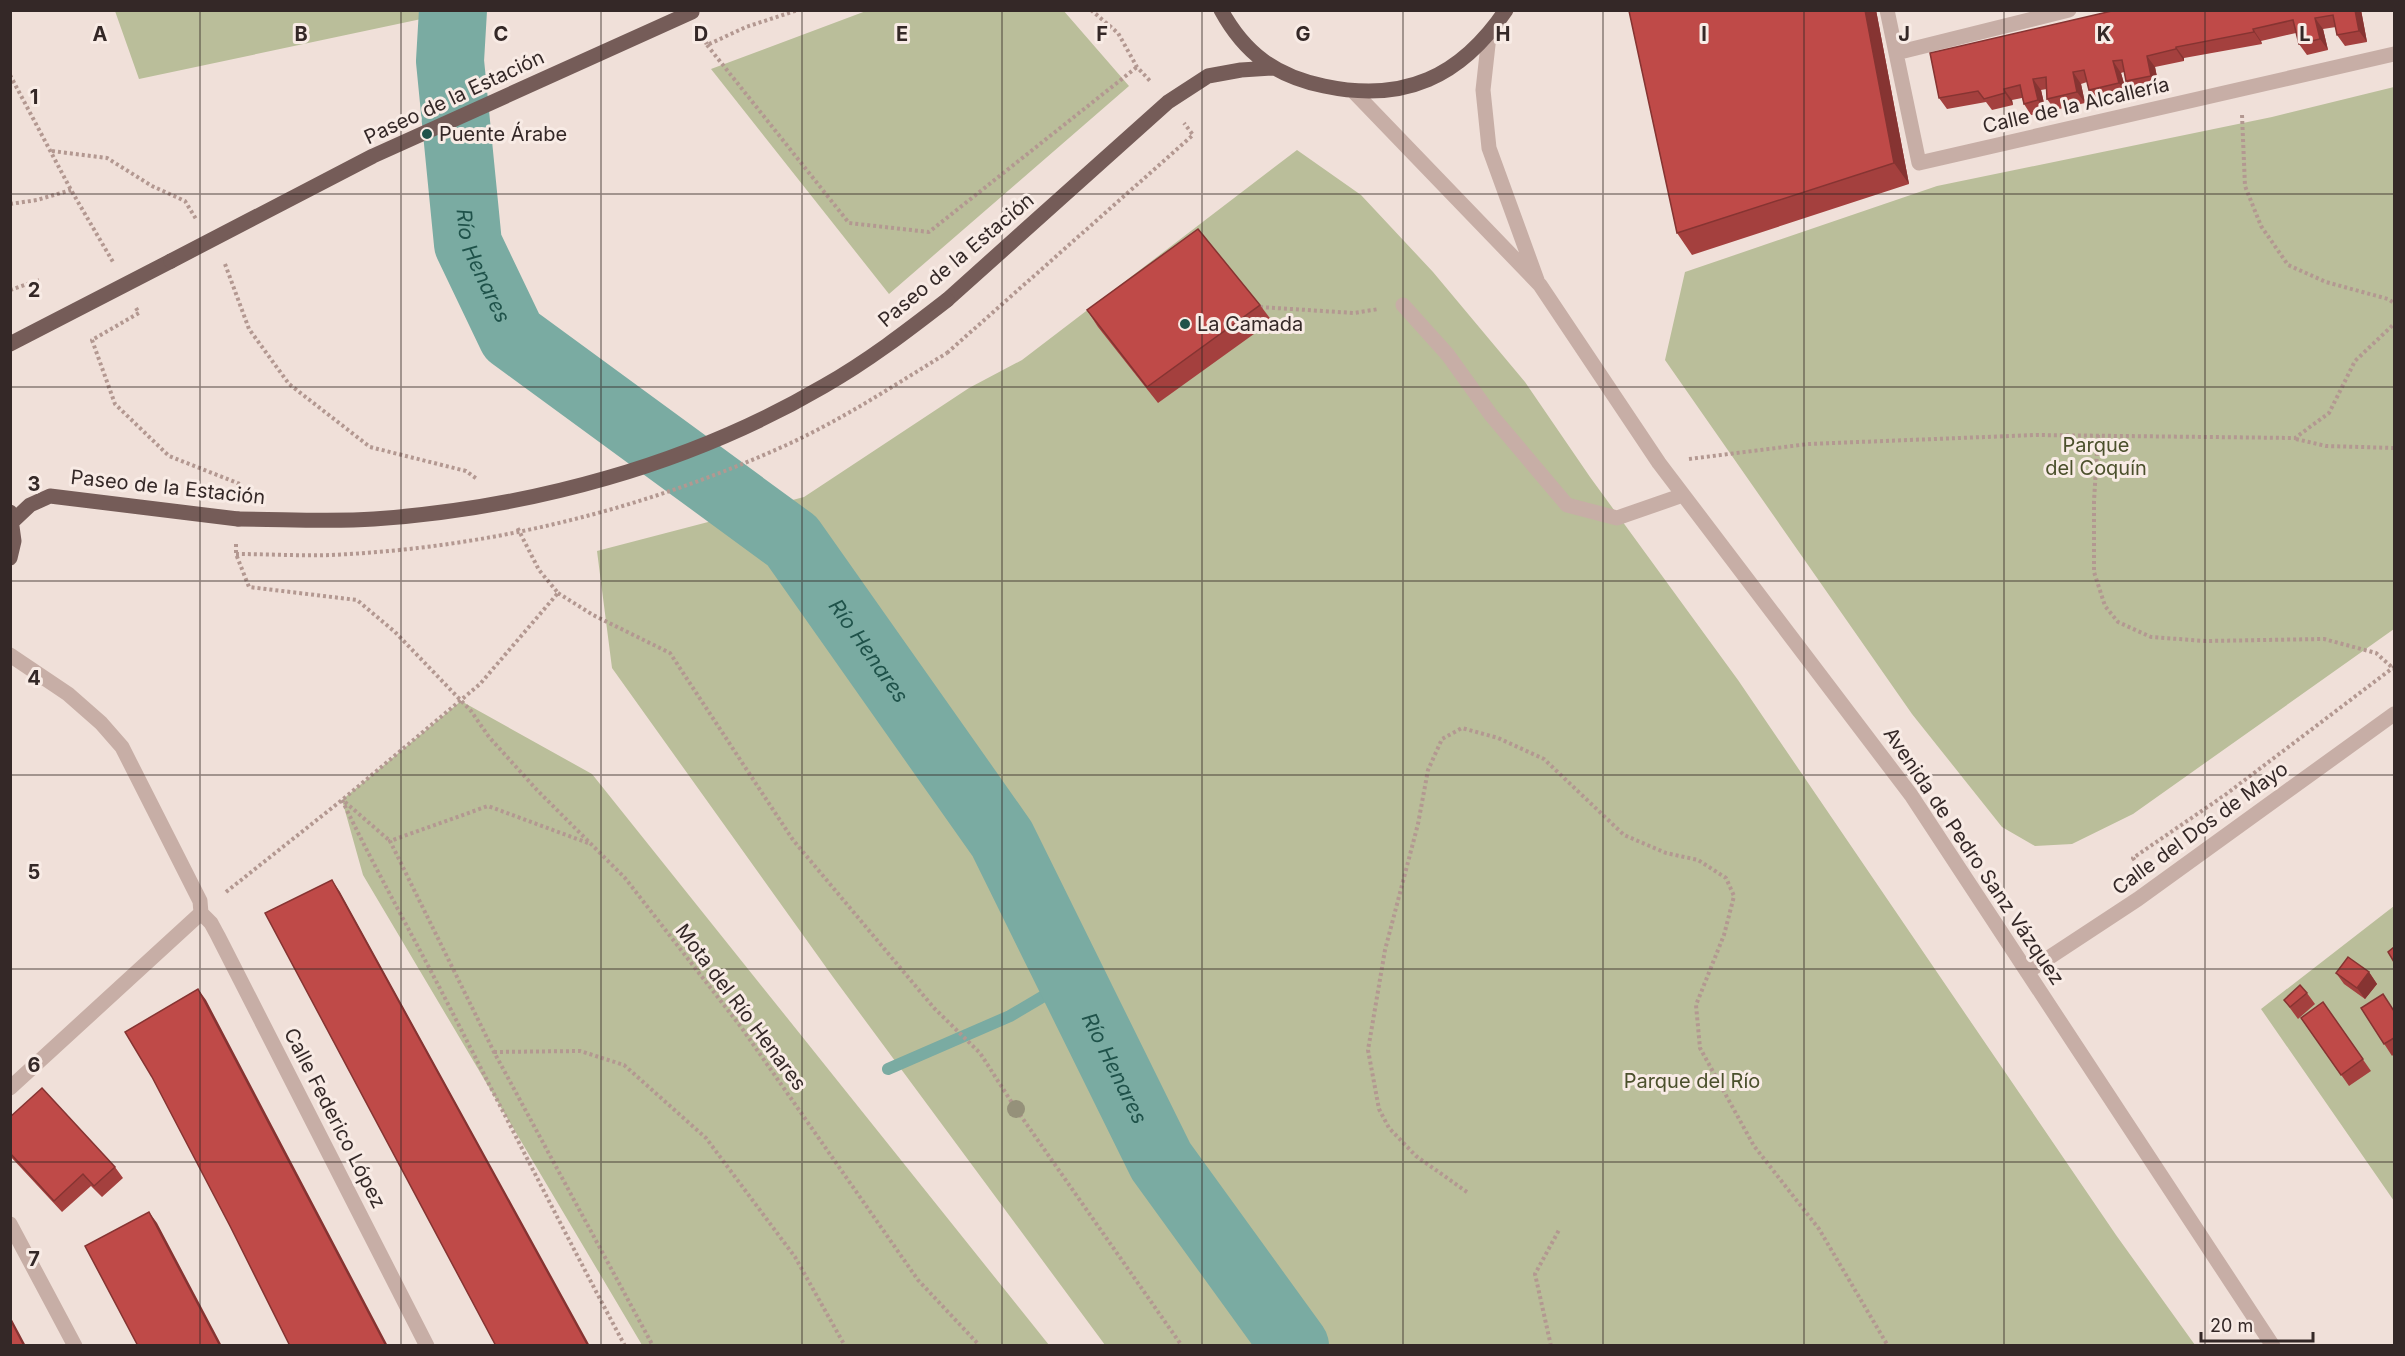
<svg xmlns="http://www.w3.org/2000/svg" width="2405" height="1356" font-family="Inter,sans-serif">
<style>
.green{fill:#babe9a}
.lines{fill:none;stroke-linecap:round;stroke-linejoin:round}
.stream{stroke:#7aaba2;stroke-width:12}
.river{stroke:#7aaba2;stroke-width:68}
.path{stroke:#b39891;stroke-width:4;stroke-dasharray:3 3;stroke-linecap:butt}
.minor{stroke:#c7aea6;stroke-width:15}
.major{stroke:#755c58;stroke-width:15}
.path-bridge{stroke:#b39891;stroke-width:4;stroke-dasharray:3 3;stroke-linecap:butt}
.major-bridge{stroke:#755c58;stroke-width:15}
.tree{fill:#95917a}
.wall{fill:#a4403e}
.shaded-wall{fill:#863432}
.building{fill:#bf4a48;stroke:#863432;stroke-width:1.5}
.grid{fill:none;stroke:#342827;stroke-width:1.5;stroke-opacity:0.55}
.poi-dot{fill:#1f524a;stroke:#f8ebe5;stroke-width:2}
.labels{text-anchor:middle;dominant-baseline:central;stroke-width:6;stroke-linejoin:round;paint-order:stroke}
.street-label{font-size:20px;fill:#342827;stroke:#f8ebe5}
.poi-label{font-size:20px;fill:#342827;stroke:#f8ebe5;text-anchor:start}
.park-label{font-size:20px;fill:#4b502c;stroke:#f8ebe5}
.water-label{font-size:21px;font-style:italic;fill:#1f524a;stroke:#f8ebe5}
.grid-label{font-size:20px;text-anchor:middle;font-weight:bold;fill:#342827;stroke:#f8ebe5;stroke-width:6;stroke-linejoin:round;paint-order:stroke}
</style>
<rect width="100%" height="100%" fill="#f0e0d9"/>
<path class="green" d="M1063 10 1129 86 889 294 711 69 866 11Z
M115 11V10L459 11 139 79Z
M2394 87V629L2133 814 2072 844 2035 846 2002 827 1912 714 1665 360 1685 272 1937 186 2272 117Z
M1297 150 1361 195 1433 272 1525 382 1590 477 1738 680 2116 1235 2195 1345H1105L833 977 612 668 597 551 804 497 969 388 1022 360Z
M461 701 592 774 1049 1345H642L363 875 342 800Z
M2394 906V1201L2261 1009Z"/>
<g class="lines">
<path class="stream" d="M888 1069 1010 1016 1071 980"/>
<path class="river" id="s1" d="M453 10 450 61 468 244 512 336 792 541 1002 839 1161 1161 1295 1346"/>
<path class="path" d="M1091 10 1118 33 1137 67 1151 82
M703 36 707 45 746 27 798 10
M707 45 849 223 929 232 1137 67
M10 75 71 190 113 262
M2242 115 2245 186 2261 226 2288 265 2326 282 2388 299 2394 303
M52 151 107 158 152 186 185 201 196 219
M10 204 37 200 71 190
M225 264 249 329 289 384 370 447 466 471 477 479
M10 290 39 280
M1260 307 1354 313 1379 309
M136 308 139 313 92 340 115 404 169 456 240 484 239 492
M947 353 1193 135 1184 123
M2098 435 2094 501V572L2105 606 2118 622 2151 637 2205 641 2324 639 2376 653 2394 669
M2296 439 2326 446 2394 448
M1689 459 1808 444 2036 435 2295 438 2329 413 2355 361 2394 324
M236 544V554L249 587 357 600 395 632 471 711 489 737 537 790 625 878 741 1027 918 1280 980 1346
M558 593 593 615 670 653 793 840 934 1008 980 1053 1016 1109 1182 1346
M342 800C375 869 412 934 447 1002 506 1117 564 1232 625 1346
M345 802 390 841
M588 843 488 806 390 841 494 1052 653 1346
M2138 865 2133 858 2225 795 2394 667
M226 892 342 800 480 684 558 593 539 570 517 527
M494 1052 580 1051 624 1065 706 1138 795 1257 845 1346
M1467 1192 1416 1156 1389 1128 1379 1109 1368 1050 1385 950 1418 824 1428 770 1442 739 1462 728 1498 738 1544 759 1624 835 1666 853 1698 860 1726 878 1734 896 1724 935 1696 1005 1700 1048 1754 1146 1819 1229 1888 1346
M1551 1346 1535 1274 1559 1230"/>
<path class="minor" d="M1887 10 1919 163 2394 54
M1489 36 1483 90 1489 148 1537 280
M1896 53 2069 10
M1355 93 1540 285 1659 463 1911 795 2273 1346
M1403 305 1448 355 1491 415 1567 505 1617 518 1683 495
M10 655 68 694 101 723 122 747 200 901 201 913
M201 913 211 923 218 936 427 1346
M2027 972 2138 899 2394 714
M10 1088 201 913
M10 1224 75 1346"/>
<path class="major" d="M1221 10C1245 54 1276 76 1324 86 1404 103 1461 77 1506 10
M947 300 1168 102 1208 76 1241 70 1273 68
M10 344 171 261
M10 512 14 541 10 558
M13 521 30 505 50 496 238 519"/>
<path class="path-bridge" d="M236 554C267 554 299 556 331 555 487 548 639 511 782 447 840 421 893 386 947 353"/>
<path class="major-bridge" d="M171 261 373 156 692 12
M238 519C283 519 329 522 374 519 530 508 689 465 824 386 868 361 907 331 947 300"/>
</g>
<circle class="tree" cx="1016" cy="1109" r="9"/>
<path class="wall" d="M1630 10H1876L1909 184 1692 255 1677 233Z
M2116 10H2361L2367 42 2345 46 2337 35 2336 27 2323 29 2328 50 2307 55 2299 44 2296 33 2261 41 2262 44 2184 58V61L2155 67 2159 87 2134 93 2126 81 2124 72 2121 73 2127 94 2097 101 2089 90 2087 82 2081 84 2085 103 2055 110 2047 99V89L2041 90 2046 112 2031 115 2024 104 2022 98 2012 100 2013 105 1992 110 1986 102 1947 109 1939 98Z
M1260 305 1272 321 1158 403 1098 327 1087 310Z
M2369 972 2377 984 2365 999 2344 984 2336 973Z
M2307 993 2315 1004 2298 1019 2284 1000Z
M2323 1002 2371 1071 2349 1086 2301 1018Z
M2361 1008 2394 1011V1054L2392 1056Z
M10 1117 115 1167 123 1178 102 1197 91 1186 62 1212 10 1156Z"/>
<path class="shaded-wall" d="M1865 10H1876L1909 184 1894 163Z
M2355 10H2361L2367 42 2359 31Z
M2315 18 2323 29 2328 50 2320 39Z
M2253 29 2261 41 2262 44 2254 32Z
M2176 47 2184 58V61L2176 49Z
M2147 56 2155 67 2159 87 2151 76Z
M2113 61 2121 73 2127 94 2119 83Z
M2073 72 2081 84 2085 103 2077 92Z
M2033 79 2041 90 2046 112 2038 100Z
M2004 89 2012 100 2013 105 2005 93Z
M332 880 340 892 590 1346H588Z
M2369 972 2377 984 2365 999 2357 988Z
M198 989 206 1000 388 1346H386Z
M149 1212 157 1223 222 1346H220Z
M10 1316 26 1346H24L10 1319Z"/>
<path class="building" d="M1630 10H1865L1894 163 1677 233 1629 11Z
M2116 10H2355L2359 31 2337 35 2333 15 2315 18 2320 39 2299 44 2293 20 2253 29 2254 32 2176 47V49L2147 56 2151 76 2126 81 2122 60 2113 61 2119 83 2089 90 2084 70 2073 72 2077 92 2047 99 2046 77 2033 79 2038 100 2024 104 2020 85 2004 89 2005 93 1984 99 1978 91 1939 98 1930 53Z
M1198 229 1260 305 1147 387 1087 310Z
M332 880 588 1346H496L265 913Z
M2394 947V962L2388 952Z
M2348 957 2369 972 2357 988 2336 973Z
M2300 985 2307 993 2290 1007 2284 1000Z
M198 989 386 1346H290L230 1226 152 1077 125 1032Z
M2383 994 2394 1011V1038L2384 1044 2361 1008Z
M2323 1002 2363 1059 2341 1075 2301 1018Z
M42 1088 115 1167 94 1186 83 1174 54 1201 10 1153V1117Z
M149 1212 220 1346H138L85 1246Z
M10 1319 24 1346H10Z"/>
<path class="grid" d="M200 10V1346M401 10V1346M601 10V1346M802 10V1346M1002 10V1346M1202 10V1346M1403 10V1346M1603 10V1346M1804 10V1346M2004 10V1346M2205 10V1346M10 194H2394M10 387H2394M10 581H2394M10 775H2394M10 969H2394M10 1162H2394"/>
<g class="poi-dot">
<circle cx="427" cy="134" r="6"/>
<circle cx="1185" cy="324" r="6"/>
</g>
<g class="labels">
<g class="street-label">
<text transform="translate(454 97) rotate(-25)">Paseo de la Estación</text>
<text transform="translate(2076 105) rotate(-13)">Calle de la Alcallería</text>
<text transform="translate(956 260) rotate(-40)">Paseo de la Estación</text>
<text transform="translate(168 487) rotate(6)">Paseo de la Estación</text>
<text transform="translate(2200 828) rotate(-36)">Calle del Dos de Mayo</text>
<text transform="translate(1974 856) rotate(56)">Avenida de Pedro Sanz Vázquez</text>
<text transform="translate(741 1007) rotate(53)">Mota del Río Henares</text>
<text transform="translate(335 1118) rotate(63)">Calle Federico López</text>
</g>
<g class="poi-label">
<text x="439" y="134">Puente Árabe</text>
<text x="1197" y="324">La Camada</text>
</g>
<g class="park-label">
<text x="2096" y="445">Parque<tspan x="2096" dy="23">del Coquín</tspan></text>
<text x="1692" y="1081">Parque del Río</text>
</g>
<g class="water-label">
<text stroke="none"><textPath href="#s1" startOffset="260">Río Henares</textPath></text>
<text stroke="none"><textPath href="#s1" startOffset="818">Río Henares</textPath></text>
<text stroke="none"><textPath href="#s1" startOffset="1304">Río Henares</textPath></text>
</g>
</g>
<g class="grid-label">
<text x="100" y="41">A</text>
<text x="301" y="41">B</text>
<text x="501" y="41">C</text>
<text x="701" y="41">D</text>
<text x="902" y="41">E</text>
<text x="1102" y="41">F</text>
<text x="1303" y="41">G</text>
<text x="1503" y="41">H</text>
<text x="1704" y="41">I</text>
<text x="1904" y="41">J</text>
<text x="2104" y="41">K</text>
<text x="2305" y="41">L</text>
<text x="34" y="104">1</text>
<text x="34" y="297">2</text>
<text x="34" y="491">3</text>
<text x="34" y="685">4</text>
<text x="34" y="879">5</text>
<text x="34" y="1072">6</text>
<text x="34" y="1266">7</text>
</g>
<rect width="2405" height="1356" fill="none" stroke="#342827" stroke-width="24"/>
<path d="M2201 1332v9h112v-9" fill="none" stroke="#342827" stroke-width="3"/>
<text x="2210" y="1332" font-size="18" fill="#342827" stroke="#f8ebe5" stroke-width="4.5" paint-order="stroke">20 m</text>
</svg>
